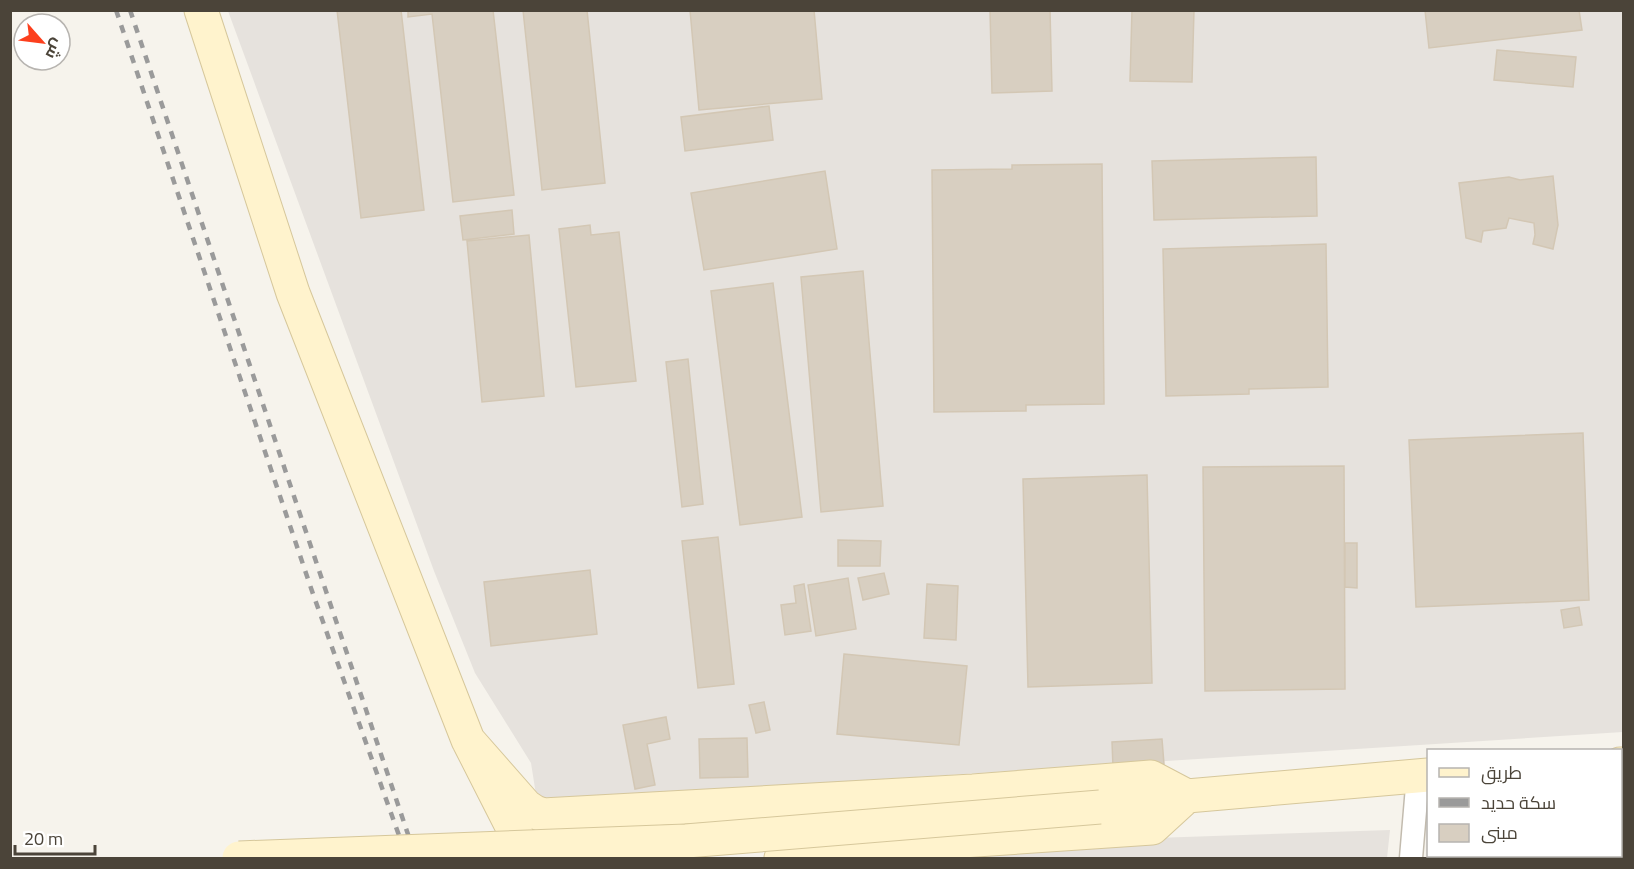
<svg xmlns="http://www.w3.org/2000/svg" width="1634" height="869" font-family="'Titillium Web',Cairo,sans-serif">
<style>
.industrial{fill:#e6e2dd}
.building{fill:#d8cfc1;stroke:#d3c7b4;stroke-width:1.5}
.lines{fill:none;stroke-linecap:round;stroke-linejoin:round}
.street-casing{stroke:#c2bbae;stroke-width:25}
.secondary-casing{stroke:#d6c79b;stroke-width:35}
.street{stroke:#fff;stroke-width:22}
.secondary{stroke:#fff3cd;stroke-width:33}
.rail{stroke:#9a9a9a;stroke-width:4.5;stroke-dasharray:8 8;stroke-linecap:butt}
.secondary-bridge-casing{stroke:#d6c79b;stroke-width:35;stroke-linecap:butt}
.secondary-bridge{stroke:#fff3cd;stroke-width:33}
</style>
<rect width="100%" height="100%" fill="#f6f3ec"/>
<path class="industrial" d="M228 11H1623V732L537 801 531 763 475 673 434 571Z
M1390 830 1387 858H893L895 847Z"/>
<path class="building" d="M337 10H401L424 210 361 218Z
M408 10H493L514 195 453 202 432 14 408 17Z
M523 10H587L605 183 542 190Z
M690 10H814L822 99 699 110Z
M990 10H1050L1052 91 992 93Z
M1132 10H1194L1192 82 1130 81Z
M1425 10H1579L1582 30 1429 48Z
M1497 50 1576 57 1573 87 1494 80Z
M769 106 773 140 685 151 681 117Z
M1316 157 1317 216 1154 220 1152 161Z
M1102 164 1104 404 1026 405V411L934 412 932 170 1012 169V165Z
M825 171 837 249 704 270 691 193Z
M1553 176 1558 225 1553 249 1533 244 1535 235 1534 223 1509 218 1506 228 1483 231 1481 242 1466 238 1459 183 1509 177 1520 180Z
M512 210 514 234 463 240 460 216Z
M590 225 591 235 619 232 636 381 576 387 559 229Z
M529 235 544 396 482 402 467 241Z
M1326 244 1328 387 1249 389V394L1166 396 1163 249Z
M863 271 883 506 821 512 801 277Z
M773 283 802 517 740 525 711 291Z
M688 359 703 504 682 507 666 362Z
M1583 433 1589 600 1416 607 1409 440Z
M1344 466 1345 689 1205 691 1203 467Z
M1147 475 1152 683 1028 687 1023 479Z
M718 537 734 684 698 688 682 541Z
M838 540 881 541 880 566H838Z
M1345 543H1357V588L1345 587Z
M590 570 597 634 491 646 484 582Z
M884 573 889 594 863 600 858 578Z
M848 578 856 629 816 636 808 585Z
M804 584 811 631 785 635 781 605 796 603 794 586Z
M927 584 958 586 956 640 924 638Z
M1579 607 1582 625 1564 628 1561 610Z
M844 654 967 666 959 745 837 734Z
M764 702 770 730 756 733 749 705Z
M666 717 670 739 647 744 655 785 635 789 623 725Z
M747 738 748 777 700 778 699 739Z
M1162 739 1164 764 1113 767 1112 742Z"/>
<g class="lines">
<g class="street-casing">
<path id="street" d="M1411 858 1418 775"/>
</g>
<g class="secondary-casing">
<path id="secondary" d="M201 10 293 293 468 740 528 858
M468 740 526 806 535 812 543 815 973 791 1151 777 1187 796 1152 828 873 847 781 858
M1620 764H1624
M1100 807 1187 796 1428 775"/>
</g>
<use href="#street" class="street"/>
<use href="#secondary" class="secondary"/>
<path class="rail" d="M116 10 312 591 407 858
M130 10 416 858"/>
<g class="secondary-bridge-casing">
<path id="secondary-bridge" d="M239 858 686 841 1100 807"/>
</g>
<use href="#secondary-bridge" class="secondary-bridge"/>
</g>
<rect width="1634" height="869" fill="none" stroke="#4b4439" stroke-width="24"/>
<rect x="1427" y="749" width="195" height="108" fill="#ffffff" stroke="#b7b4b0" stroke-width="1.5"/>
<rect x="1439" y="768" width="30" height="9" fill="#fff3cd" stroke="#b7b4b0" stroke-width="1.5"/>
<text x="1481" y="779" font-size="18" fill="#4b4439">طريق</text>
<rect x="1439" y="798" width="30" height="9" fill="#9a9a9a" stroke="#b7b4b0" stroke-width="1.5"/>
<text x="1481" y="809" font-size="18" fill="#4b4439">سكة حديد</text>
<rect x="1439" y="824" width="30" height="18" fill="#d8cfc1" stroke="#b7b4b0" stroke-width="1.5"/>
<text x="1481" y="839" font-size="18" fill="#4b4439">مبنى</text>
<g transform="translate(42 42) rotate(118)"><circle r="28" fill="#ffffff" stroke="#b7b4b0" stroke-width="1.5"/>
<path d="M0-4.5L10 22L0 15L-10 22Z" fill="#fc3f1d"/>
<text y="-9" font-size="16" font-weight="bold" text-anchor="middle" fill="#4b4439">ش</text>
</g>
<path d="M15 845v9h80v-9" fill="none" stroke="#4b4439" stroke-width="3"/>
<text x="24" y="845" font-size="18" fill="#4b4439" stroke="#ffffff" stroke-width="4.5" paint-order="stroke">20 m</text>
</svg>
